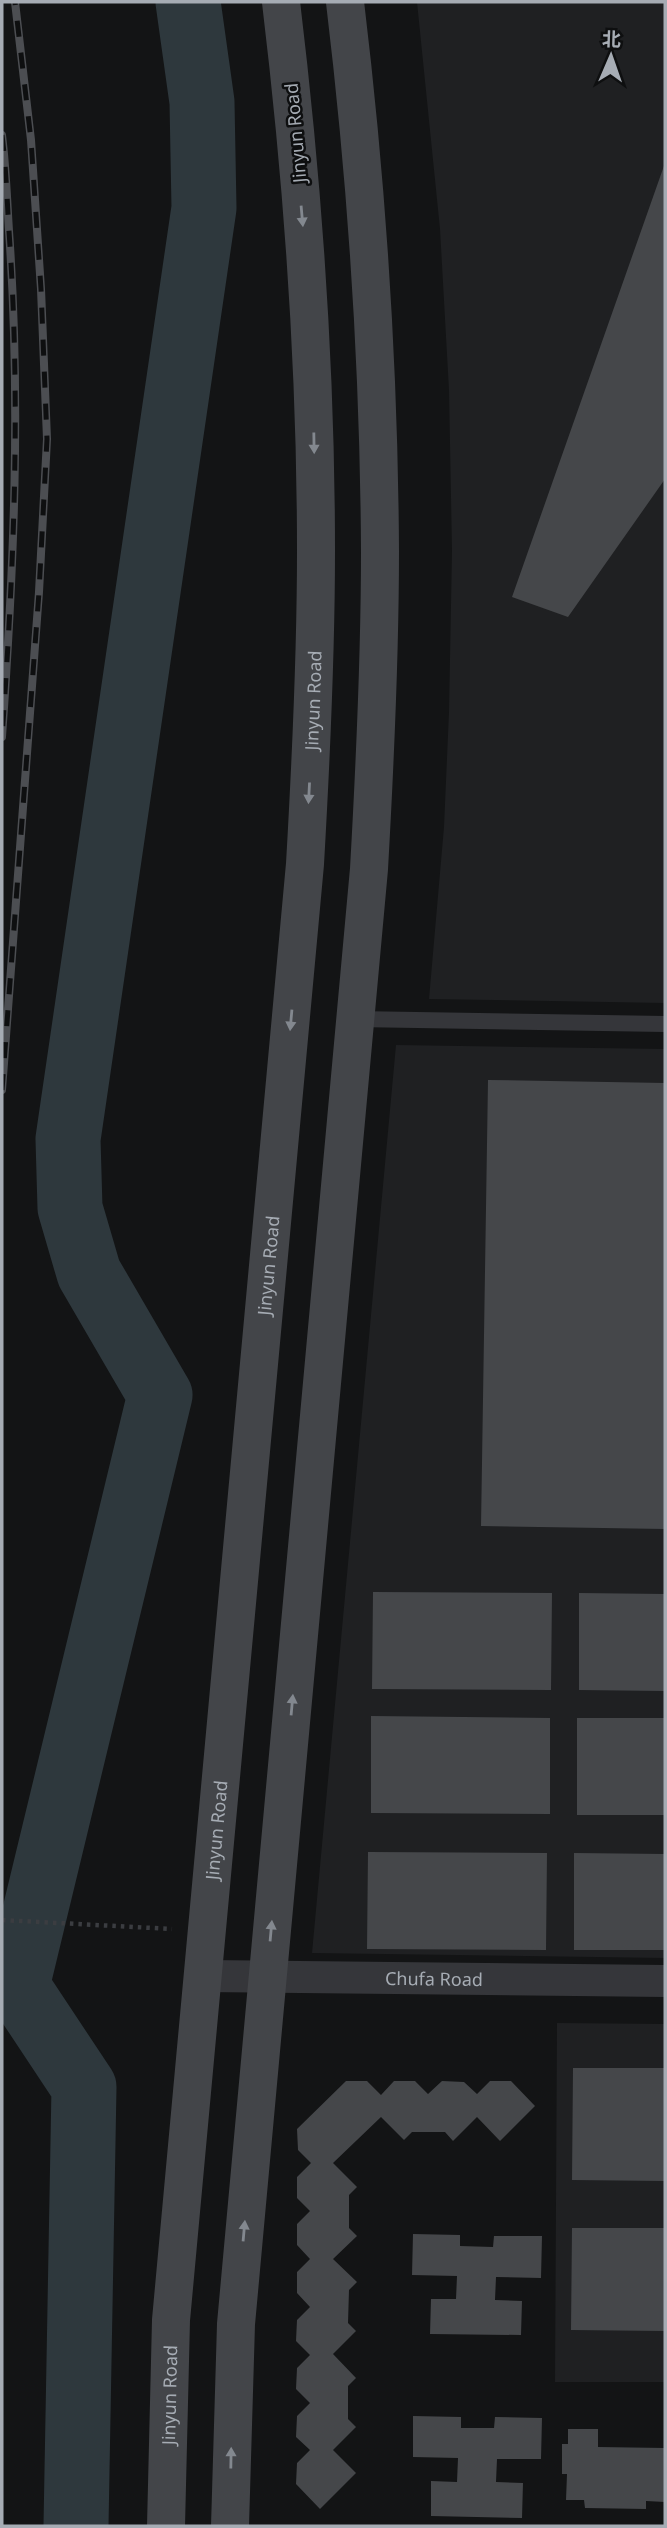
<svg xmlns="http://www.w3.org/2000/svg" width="667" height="2528" font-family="'Noto Sans','Noto Sans SC',sans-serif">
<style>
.built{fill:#1f2022}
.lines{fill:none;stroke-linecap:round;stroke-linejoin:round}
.river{stroke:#2e383d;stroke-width:65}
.building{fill:#45474a}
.path{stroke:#3b3d41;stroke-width:4.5;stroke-dasharray:3.5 5;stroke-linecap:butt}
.lane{stroke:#35363a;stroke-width:16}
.street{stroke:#35363a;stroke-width:32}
.secondary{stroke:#434549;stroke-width:38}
.rail-casing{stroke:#4c4e52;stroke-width:8}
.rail{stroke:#0e0f10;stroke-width:5;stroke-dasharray:16;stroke-linecap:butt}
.oneway{fill:#83888f}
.labels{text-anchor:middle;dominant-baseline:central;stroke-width:5;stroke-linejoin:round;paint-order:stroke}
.street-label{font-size:18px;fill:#a6acb4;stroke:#0e0f10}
</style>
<rect width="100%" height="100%" fill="#131415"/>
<path class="built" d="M417 2H665V1003L429 999 444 827 449 712 452 551 449 390 440 229Z
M396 1045 665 1049V1958L312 1953Z
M557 2023 665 2024V2382H555Z"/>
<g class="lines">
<path class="river" d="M76 2526 84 2087 17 1986 160 1395 89 1273 70 1208 68 1139 204 208 202 102 188 2"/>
</g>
<path class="building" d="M665 163V479L568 617 512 597Z
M488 1080 665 1083V1529L481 1526Z
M373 1592 552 1593 551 1690 372 1689Z
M579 1593 665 1594V1691L579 1690Z
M371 1716 550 1718V1814L371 1813Z
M577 1718H665V1815H577Z
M368 1852 547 1853 546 1950 367 1949Z
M574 1853 665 1854V1950H574Z
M573 2068H665V2181L572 2180Z
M346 2081H367L381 2095 394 2081H415L428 2094 442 2081 464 2082 477 2094 490 2081H511L535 2106 500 2141 477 2117 453 2141 445 2132H412L404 2140 381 2117 333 2163 357 2187 349 2195V2228L357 2236 333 2259 357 2282 349 2290 348 2323 356 2331 333 2354 356 2378 348 2386V2419L356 2427 333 2450 356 2473 320 2509 296 2484 297 2463 310 2450 296 2437 297 2416 310 2403 296 2389 297 2368 310 2355 296 2341 297 2320 310 2307 297 2293V2272L310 2259 297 2245V2224L310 2211 297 2198V2177L311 2163 298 2150 297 2129Z
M572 2228H665V2331L571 2330Z
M413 2234 460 2235V2246L493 2247 494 2236H542L541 2278 496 2277 495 2300 522 2301 521 2335 430 2334 431 2299H456L457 2276 412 2275Z
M413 2416 461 2417V2428H494L495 2417 542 2418 541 2459H497L496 2482 523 2483 522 2518 431 2516V2481L457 2482 458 2458 413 2457Z
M568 2429H598V2447L665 2448V2502L646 2501V2509L585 2508 584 2500H566L567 2474H562V2444H568Z"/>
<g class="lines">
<path class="path" d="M2 1920 172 1929"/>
<path class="lane" d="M355 1019 665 1024"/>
<path class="street" id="s1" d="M203 1976 665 1981"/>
<g class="secondary">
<path id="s2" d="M166 2526 171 2320 305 864C311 760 316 656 316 551 316 368 303 184 281 2"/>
<path d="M230 2526 236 2324 369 869C375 763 380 657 380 551 379 367 367 184 345 2"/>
</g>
<g class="rail-casing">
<path id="rail" d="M2 135C6 167 7 199 9 231 21 402 14 566 2 737
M2 1090 39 592 47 439 41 289 31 140 15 2"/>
</g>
<use href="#rail" class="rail"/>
</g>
<defs><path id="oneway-solid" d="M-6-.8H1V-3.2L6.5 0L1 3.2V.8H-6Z" transform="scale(1.75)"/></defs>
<g class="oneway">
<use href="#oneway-solid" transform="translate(302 216) rotate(85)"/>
<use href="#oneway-solid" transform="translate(314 443) rotate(89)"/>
<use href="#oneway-solid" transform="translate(309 793) rotate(93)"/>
<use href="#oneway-solid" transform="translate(291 1020) rotate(95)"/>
<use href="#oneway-solid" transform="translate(292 1705) rotate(-85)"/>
<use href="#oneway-solid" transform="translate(271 1931) rotate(-85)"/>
<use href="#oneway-solid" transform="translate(244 2231) rotate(-85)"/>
<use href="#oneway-solid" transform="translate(231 2458) rotate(-89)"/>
</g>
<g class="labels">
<g class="street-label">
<text transform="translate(295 133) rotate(-95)">Jinyun Road</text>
<text stroke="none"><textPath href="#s2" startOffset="1832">Jinyun Road</textPath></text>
<text stroke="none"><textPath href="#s2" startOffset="1265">Jinyun Road</textPath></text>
<text stroke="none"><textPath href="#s2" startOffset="698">Jinyun Road</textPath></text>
<text stroke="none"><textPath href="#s1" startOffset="231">Chufa Road</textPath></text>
<text stroke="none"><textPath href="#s2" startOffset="131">Jinyun Road</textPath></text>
</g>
</g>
<rect width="667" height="2528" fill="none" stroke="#a6acb4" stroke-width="7"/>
<g transform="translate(611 56) rotate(2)" stroke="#0e0f10" stroke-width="5" paint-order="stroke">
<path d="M0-5L12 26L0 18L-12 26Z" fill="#a6acb4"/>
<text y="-10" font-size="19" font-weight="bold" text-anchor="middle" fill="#a6acb4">北</text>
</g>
</svg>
